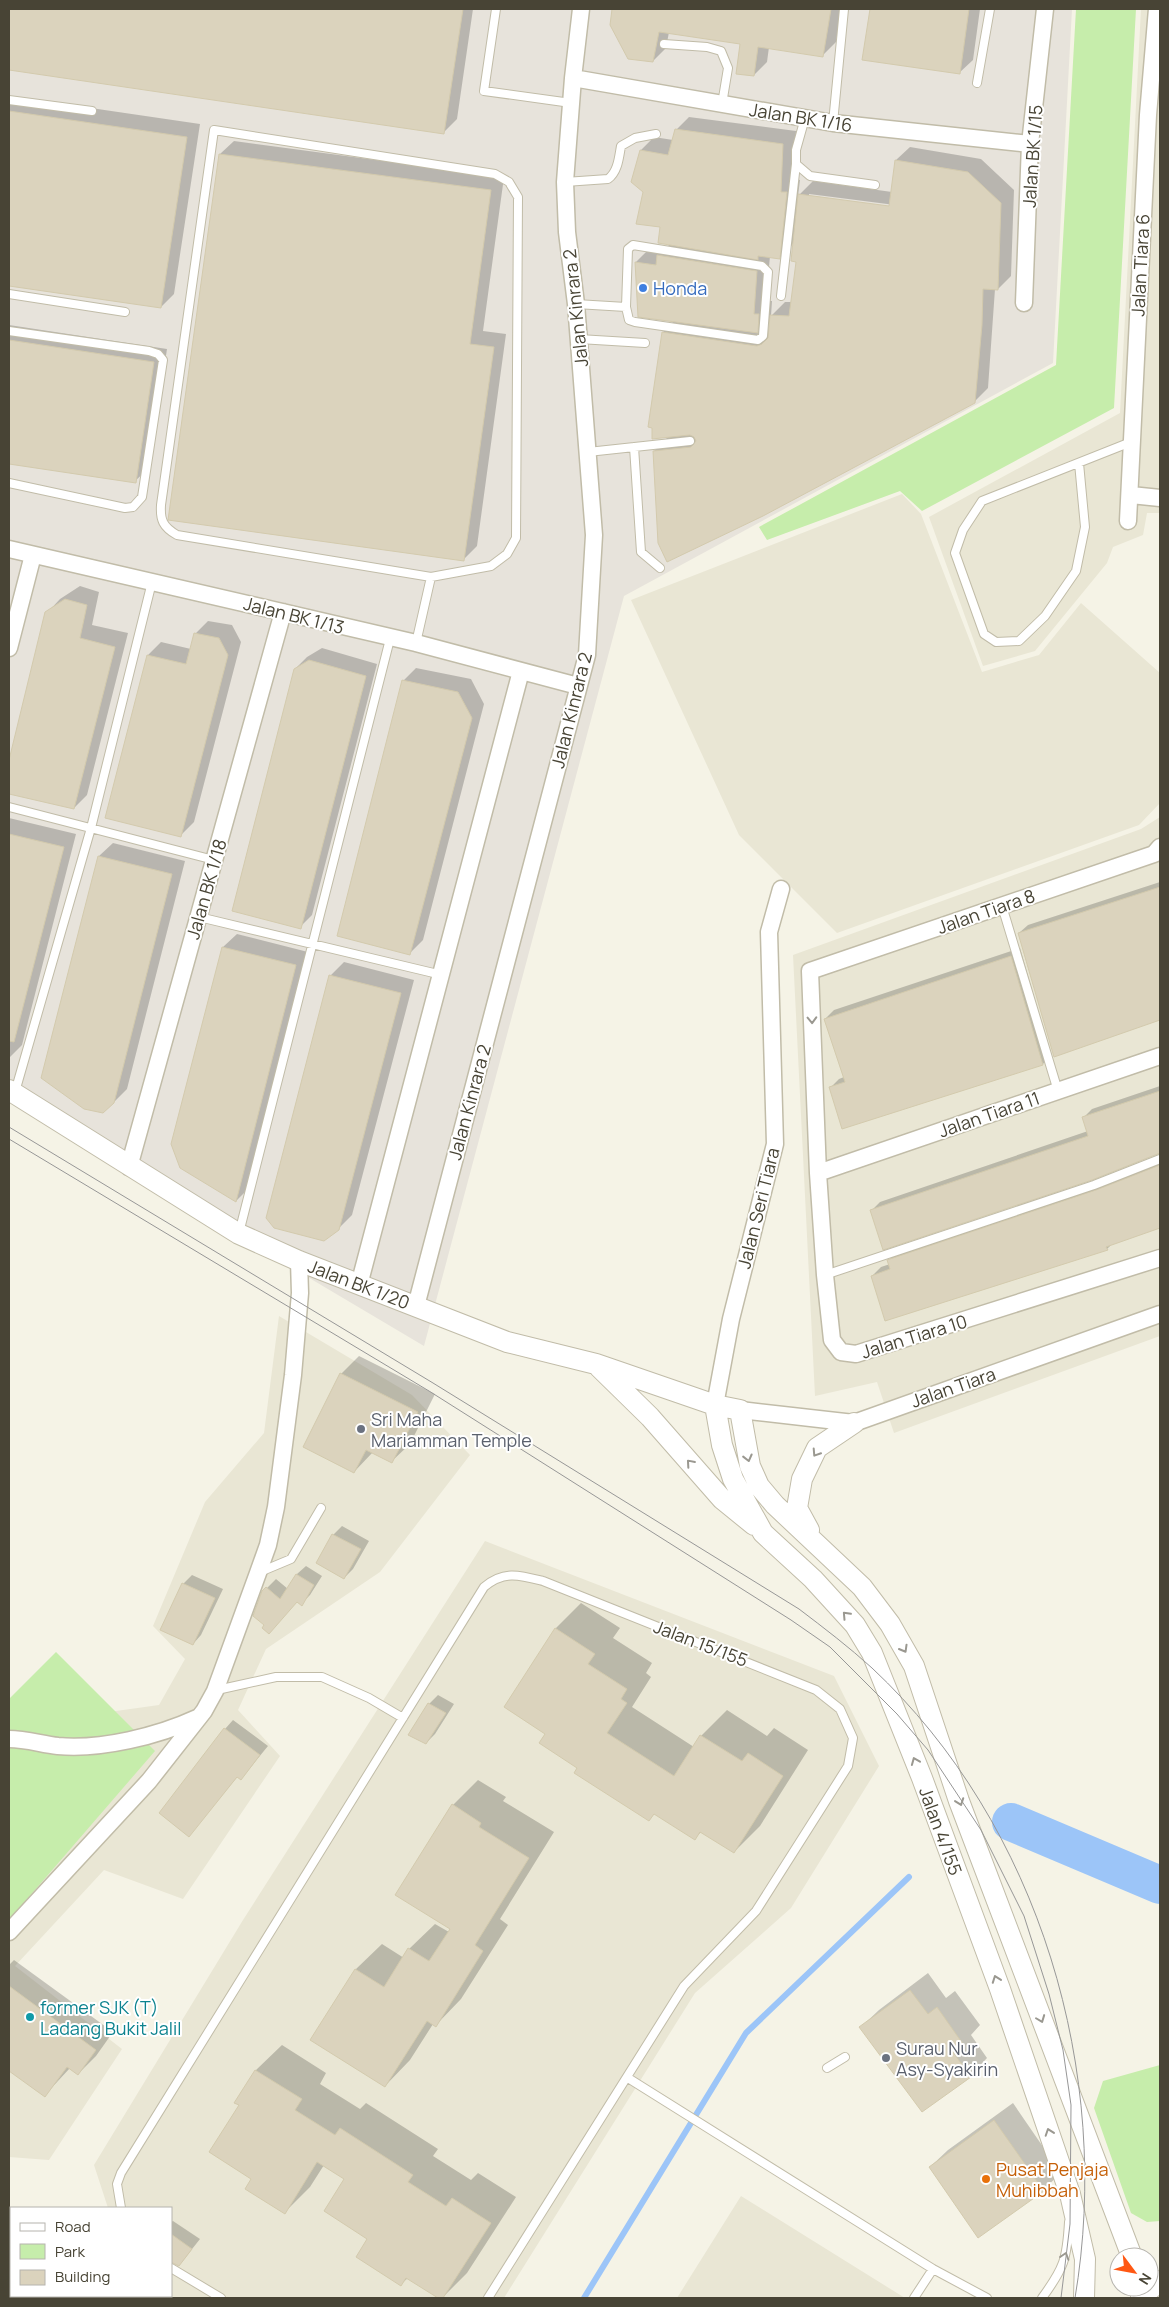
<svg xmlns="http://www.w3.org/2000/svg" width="1169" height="2307" font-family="Manrope,sans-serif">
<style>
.residential{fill:#e9e6d4}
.industrial{fill:#e7e3db}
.green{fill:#c6edab}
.shadow{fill:#0003;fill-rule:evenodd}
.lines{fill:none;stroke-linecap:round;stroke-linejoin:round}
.stream{stroke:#9cc5f8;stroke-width:6}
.river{stroke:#9cc5f8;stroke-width:38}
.building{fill:#dbd3bd;stroke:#d3caad}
.service-casing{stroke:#c1bca8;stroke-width:10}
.minor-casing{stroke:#c1bca8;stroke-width:19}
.tertiary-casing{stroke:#c1bca8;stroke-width:22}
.service{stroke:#fff;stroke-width:8}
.minor{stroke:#fff;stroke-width:16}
.tertiary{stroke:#fff;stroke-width:20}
.tram{stroke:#979797;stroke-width:1}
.oneway{stroke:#9a9890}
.shop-dot{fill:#3f7fe0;stroke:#fff;stroke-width:2}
.worship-dot{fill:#6b7280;stroke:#fff;stroke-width:2}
.culture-dot{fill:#0f9aa8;stroke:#fff;stroke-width:2}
.food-dot{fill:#e8710a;stroke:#fff;stroke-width:2}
.labels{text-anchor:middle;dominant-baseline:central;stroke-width:4;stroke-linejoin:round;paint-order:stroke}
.street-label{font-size:18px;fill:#484435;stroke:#fff}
.shop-label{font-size:18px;fill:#366cbe;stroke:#fff;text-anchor:start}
.worship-label{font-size:18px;fill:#5b616d;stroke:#fff;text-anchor:start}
.culture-label{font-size:18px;fill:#0d838f;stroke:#fff;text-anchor:start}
.food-label{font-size:18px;fill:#c56008;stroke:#fff;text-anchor:start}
</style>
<rect width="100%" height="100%" fill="#f5f3e6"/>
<path class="residential" d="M1141 9H1160V513H1147L1143 535 1113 547 1107 563 1035 651 983 666 929 517 1120 413Z
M902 494 921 514 982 672 1039 655 1081 603 1160 673V803L1139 825 837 933 739 835 631 600Z
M1160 817V1336L894 1433 877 1382 815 1396 793 955 1141 829Z
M279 1316 412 1395 470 1455 380 1572 266 1649 238 1710 280 1756 183 1899 104 1870 15 1966 122 2049 49 2160 9 2157V1716L73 1717 159 1705 185 1659 153 1626 205 1502 264 1433Z
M485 1541 834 1676 879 1766 791 1908 695 1993 504 2298H164L160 2296H171V2208H108L94 2165 243 1920Z
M741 2196 905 2298H677Z
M9 2243H11V2296H115L119 2298H9Z"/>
<path class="industrial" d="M9 9H1072L1053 363 624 596 424 1346 9 1100Z"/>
<path class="green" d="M1076 9H1136L1114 408 922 511 900 491 767 540 759 527 1056 365Z
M56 1652 155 1751 9 1920V1699Z
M1160 2065V2221L1147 2222 1131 2213 1094 2108 1103 2081Z"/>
<path class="shadow" d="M9 9H473L457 119 443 133 9 69Z
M613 9H841L836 42 823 55 769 47 767 62 754 75 741 43 669 32 666 48 653 61 611 25Z
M871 9H980L973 60 959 73 863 59Z
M9 96 200 124 174 294 161 307 9 285Z
M689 117 796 131 794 179 800 180 798 196 813 181 892 192 896 160 910 147 981 159 1014 190 1011 276 998 289H995L988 388 974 402 763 515 654 451 669 436 663 332 675 320 636 262 649 249 663 251 670 244 644 192 641 150 654 137 673 140 676 130ZM809 194 895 205V208L809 197ZM794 243 797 261 792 302H785L771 316 772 301H766L770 256 779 258ZM771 318 769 333 758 331Z
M234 141 504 177 483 331 506 334 477 546 464 559 220 154Z
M9 325 167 349 149 468 135 481 9 462Z
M80 586 99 592 92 625 128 633 87 795 74 808 9 792V765L47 613 60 599Z
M208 621 232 625 241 642 194 822 181 835 107 817 148 655 161 642 191 649 195 634Z
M322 648 377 664 312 915 300 927 295 669 307 657Z
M416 668 471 679 484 704 423 940 410 953 403 681Z
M9 818 76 834 22 1045 9 1058Z
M113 843 185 861 127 1089 113 1103 99 856Z
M1160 882V1018L1054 1055 1019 933 1028 925Z
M237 934 308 952 249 1188 236 1201 173 1144 223 947Z
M1020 948 1051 1055 1043 1064 830 1088 839 1079 844 1077 825 1019 834 1010Z
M344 962 414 980 352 1215 338 1229 267 1217 331 975Z
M1160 1086V1153L871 1211 880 1202 1088 1131 1083 1118 1092 1109Z
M1160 1161V1227L1113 1243 1107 1249 872 1276 881 1267 890 1264 888 1261 897 1252Z
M359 1356 435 1394 410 1444 392 1461 373 1452 354 1472 305 1446 341 1374Z
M342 1526 369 1541 353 1569 344 1578 318 1563 333 1535Z
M306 1566 322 1576 310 1595 301 1604 297 1601 265 1625 263 1592 276 1579 288 1589 297 1574Z
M192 1575 223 1589 201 1635 193 1644 183 1584Z
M581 1603 620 1628 613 1638 652 1663 646 1673 651 1677 632 1707 694 1747 701 1736 727 1710 767 1736 774 1728 808 1750 760 1826 734 1852 702 1831 695 1838 655 1813 649 1819 579 1767 547 1733 556 1628Z
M438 1695 454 1704 435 1734 426 1743 429 1704Z
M233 1720 268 1746 241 1779 238 1776 189 1835 225 1729Z
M478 1780 506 1797 503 1801 554 1832 500 1919 508 1925 461 1999 436 2025 433 2024 410 2060 385 2086 312 2040 356 1969 382 1944 404 1958 409 1949 435 1924 449 1932 451 1928 453 1805Z
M14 1960 113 2032 96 2056 78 2074 70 2068 45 2095 9 2069V1965Z
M928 1973 946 1998 955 1991 980 2025 971 2035 987 2058 970 2076 861 2027 879 2010Z
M282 2045 326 2073 320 2084 360 2109 366 2103 438 2149 433 2156 471 2180 478 2173 516 2197 467 2273 442 2298 408 2278 401 2284 369 2239 346 2179 324 2165 310 2187 285 2212 253 2178 240 2105 236 2102 256 2070Z
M1013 2103 1061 2173 1043 2190 930 2167 948 2150Z
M173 2221 200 2239 181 2263 171 2256V2222Z
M11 2271V2296H116L120 2298H9V2272Z"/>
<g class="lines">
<path class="stream" d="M584 2298 746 2033 909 1877"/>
<path class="river" d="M1011 1822 1160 1885"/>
</g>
<path class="building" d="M9 9H463L444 134 9 70Z
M612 9H831L823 57 758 47 754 76 736 74 740 44 659 32 653 62 628 59 610 25Z
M870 9H969L960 74 862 60Z
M9 111 187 137 161 308 9 286Z
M675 129 783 144 781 192H787L780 259 758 256V260L658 243 660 227 636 224 643 192 631 182 640 150 668 155Z
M219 154 491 190 470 344 494 347 464 561 168 520Z
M895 160 968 172 1001 203 998 290 983 289 982 325 975 403 763 516 667 562 658 543 653 451 691 447 696 441 694 437 690 435 652 439V428L648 427 662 332 757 346 762 344 768 338 770 315 789 316 796 262 791 261 798 194 889 206Z
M657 255 757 271 754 314H759L758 333 638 317 635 262 656 265Z
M9 340 154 362 136 483 9 464Z
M65 599 87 605 80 638 115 647 74 809 9 794V760L45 612Z
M194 633 219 638 228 655 181 837 105 818 147 655 186 664Z
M309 660 366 676 301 929 232 911 294 669Z
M402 680 458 692 472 718 410 955 337 936Z
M9 834 64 847 14 1042 9 1041Z
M98 856 172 874 114 1103 103 1113 84 1109 41 1078Z
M1160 887V1020L1054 1057 1018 933Z
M222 947 296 965 236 1202 180 1168 171 1144Z
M1011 956 1043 1065 842 1129 829 1087 845 1082 824 1019Z
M329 975 401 993 339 1230 324 1241 274 1228 266 1218Z
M1160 1091V1153L1092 1180 883 1250 870 1210 1088 1136 1082 1117Z
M1160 1165V1228L1106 1247 1108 1250 885 1321 871 1276 890 1269 887 1260 1096 1190Z
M340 1373 418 1412 392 1463 366 1450 354 1473 303 1447Z
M332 1534 361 1549 344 1579 316 1563Z
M296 1574 314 1585 302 1606 297 1602 269 1634 262 1628 264 1625 253 1616 262 1591 266 1587 280 1599Z
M182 1583 215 1598 193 1645 160 1630Z
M555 1628 595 1654 588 1664 627 1689 621 1699 627 1703 607 1733 674 1776 700 1735 742 1761 748 1753 783 1776 734 1853 700 1832 695 1840 654 1814 649 1821 574 1773 577 1768 539 1743 545 1734 504 1707Z
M428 1703 446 1713 426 1744 408 1735Z
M224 1728 260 1755 241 1780 237 1777 189 1837 159 1813Z
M452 1804 481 1823 479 1827 529 1858 475 1945 483 1951 436 2027 427 2021 385 2087 310 2040 355 1969 384 1987 408 1948 429 1961 450 1929 395 1895Z
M9 1986 96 2050 78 2075 67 2067 45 2097 9 2071Z
M910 1990 928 2014 937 2007 963 2044 953 2052 971 2077 922 2112 859 2027Z
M255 2070 302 2099 295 2110 335 2135 340 2128 413 2175 408 2182 446 2206 452 2198 491 2223 443 2298H438L406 2278 401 2286 356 2257 367 2239 324 2211 344 2179 317 2162 285 2214 245 2189 251 2179 209 2152 239 2105 234 2103Z
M994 2120 1044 2191 978 2238 929 2167Z
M171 2234 192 2249 179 2266 171 2262Z"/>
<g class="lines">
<g class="service-casing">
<path id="service" d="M496 9 484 91 571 103
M664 44 707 47 721 51 728 68 722 104
M977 83 990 9
M9 100 92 111
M805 118 796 150V164L810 176 875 185
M833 123 844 9
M565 182 608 179C618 172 619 157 621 146L635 138 656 134
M9 294 125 312
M781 296 796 164
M576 304 626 307 629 320 635 322 758 340 763 336 768 272 762 266 633 245 628 249 626 307
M9 331 149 351 158 354 163 360 142 497 133 507 125 508 9 483
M579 339 645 343
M634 447 641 552 660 568
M588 452 690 441
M1079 463 1085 527 1076 571 1045 616 1019 641 996 642 984 634 955 553 963 530 982 501 1131 442
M416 643 431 577 491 566 507 554 516 538 518 197 509 182 495 174 214 130 161 505C160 520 163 527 177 535L431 577
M9 807 214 860
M1002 906 1058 1091
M199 917 442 975
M15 1092 91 828 152 582
M239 1233 390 639
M825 1275 1094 1185 1160 1159
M260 1572 291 1559 321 1508
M217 1690 276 1677H322L369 1698 403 1718
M827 2068 845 2057
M628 2078 933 2269 987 2298
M121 2208 117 2184 121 2173 484 1587C504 1570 520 1575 543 1581L816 1690 840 1709 853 1738 848 1766 756 1911 684 1986 488 2298
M171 2268 221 2298
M914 2298 933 2269
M1042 2298C1064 2268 1067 2259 1069 2222"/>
</g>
<g class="minor-casing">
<path id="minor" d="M573 78 833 123 1030 144
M1024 303 1030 144 1045 9
M1131 495 1160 498
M1128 521 1148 115 1157 9
M9 549 416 643 578 686
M9 648 33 555
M1160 847 1154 854 810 971 818 1173 825 1275 832 1340 841 1352 856 1354 1160 1258
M129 1167 283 612
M818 1173 1160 1056
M359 1285 521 671
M416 1306 587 655 594 535 576 304 567 232 565 182 573 78 581 9
M715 1405 731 1319 775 1144 769 932 781 889
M740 1410 854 1423 1160 1314
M9 1739C26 1739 41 1744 58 1746 101 1750 158 1736 197 1718
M9 1932 149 1781 204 1711 215 1691 258 1573 268 1545 276 1507 293 1375 300 1293 299 1261"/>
</g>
<g class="tertiary-casing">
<path id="tertiary" d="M9 1090 239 1234 299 1261 507 1342 596 1364 715 1405 740 1410 750 1466 759 1486 775 1505 862 1587 890 1624 914 1666 959 1801 1132 2257
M599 1367 650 1417 722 1499 754 1525
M715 1405 722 1445 733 1479 763 1533 813 1579 855 1625 872 1653 922 1778 1000 1989 1070 2194 1085 2259 1084 2298
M809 1530 797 1508 802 1479 817 1448 854 1423
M1141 2297 1160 2281"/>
</g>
<use href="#service" class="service"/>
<use href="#minor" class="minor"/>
<use href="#tertiary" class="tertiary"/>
<path class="tram" d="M9 1127 433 1383 799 1609C824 1628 849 1647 872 1668 1040 1825 1113 2074 1075 2298
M9 1139 429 1391 791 1620 830 1647 897 1714 928 1750 981 1830 1024 1916 1049 1994 1063 2050 1071 2105 1070 2224 1061 2298"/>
</g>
<defs><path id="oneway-chevron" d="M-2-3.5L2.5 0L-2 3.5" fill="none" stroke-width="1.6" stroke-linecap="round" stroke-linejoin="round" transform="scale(1.25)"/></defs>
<g class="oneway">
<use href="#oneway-chevron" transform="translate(812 1020) rotate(88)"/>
<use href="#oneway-chevron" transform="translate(816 1453) rotate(123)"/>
<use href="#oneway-chevron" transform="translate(748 1458) rotate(76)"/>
<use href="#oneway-chevron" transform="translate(690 1463) rotate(-131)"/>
<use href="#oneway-chevron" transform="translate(846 1615) rotate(-133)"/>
<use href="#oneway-chevron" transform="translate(904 1649) rotate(60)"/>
<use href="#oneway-chevron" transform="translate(915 1761) rotate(-112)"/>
<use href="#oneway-chevron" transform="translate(960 1802) rotate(70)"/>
<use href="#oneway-chevron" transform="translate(996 1979) rotate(-110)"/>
<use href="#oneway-chevron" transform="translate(1041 2019) rotate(69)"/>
<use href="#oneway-chevron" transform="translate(1049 2132) rotate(-109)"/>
<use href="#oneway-chevron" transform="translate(1065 2256) rotate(-72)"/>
</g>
<circle class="shop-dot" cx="643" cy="288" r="5"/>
<g class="worship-dot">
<circle cx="361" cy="1429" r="5"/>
<circle cx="886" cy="2058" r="5"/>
</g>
<circle class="culture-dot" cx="30" cy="2017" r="5"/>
<circle class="food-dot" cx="986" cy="2179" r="5"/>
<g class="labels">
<g class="street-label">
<text transform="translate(801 117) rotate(9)">Jalan BK 1/16</text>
<text transform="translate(1032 156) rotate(-86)">Jalan BK 1/15</text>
<text transform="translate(1140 265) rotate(-87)">Jalan Tiara 6</text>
<text transform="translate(575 308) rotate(-96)">Jalan Kinrara 2</text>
<text transform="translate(294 615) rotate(14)">Jalan BK 1/13</text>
<text transform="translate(571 710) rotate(-76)">Jalan Kinrara 2</text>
<text transform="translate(206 889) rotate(-74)">Jalan BK 1/18</text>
<text transform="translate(986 911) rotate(-19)">Jalan Tiara 8</text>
<text transform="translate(469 1102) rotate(-75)">Jalan Kinrara 2</text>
<text transform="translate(989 1114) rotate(-19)">Jalan Tiara 11</text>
<text transform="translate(758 1208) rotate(-76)">Jalan Seri Tiara</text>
<text transform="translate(359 1284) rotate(21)">Jalan BK 1/20</text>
<text transform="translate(914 1336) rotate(-17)">Jalan Tiara 10</text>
<text transform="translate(953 1387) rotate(-19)">Jalan Tiara</text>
<text transform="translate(701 1643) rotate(21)">Jalan 15/155</text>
<text transform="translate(941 1831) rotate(70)">Jalan 4/155</text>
</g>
<g class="shop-label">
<text x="653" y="288">Honda</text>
</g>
<g class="worship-label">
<text x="371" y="1419">Sri Maha<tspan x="371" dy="21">Mariamman Temple</tspan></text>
<text x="896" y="2048">Surau Nur<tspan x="896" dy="21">Asy-Syakirin</tspan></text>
</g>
<g class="culture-label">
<text x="40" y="2007">former SJK (T)<tspan x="40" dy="21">Ladang Bukit Jalil</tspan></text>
</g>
<g class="food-label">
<text x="996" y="2169">Pusat Penjaja<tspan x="996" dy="21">Muhibbah</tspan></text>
</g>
</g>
<rect width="1169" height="2307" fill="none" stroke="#484435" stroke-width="20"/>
<rect x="10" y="2207" width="162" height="90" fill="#ffffff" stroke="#b6b4ae"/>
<rect x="20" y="2223" width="25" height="8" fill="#ffffff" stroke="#b6b4ae"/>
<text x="55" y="2232" font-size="15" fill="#484435">Road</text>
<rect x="20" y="2244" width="25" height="15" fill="#c6edab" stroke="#b6b4ae"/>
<text x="55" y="2257" font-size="15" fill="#484435">Park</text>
<rect x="20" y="2270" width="25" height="15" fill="#dbd3bd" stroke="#b6b4ae"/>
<text x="55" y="2282" font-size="15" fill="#484435">Building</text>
<g transform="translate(1134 2272) rotate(122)"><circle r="24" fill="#ffffff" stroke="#b6b4ae"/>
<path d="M0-4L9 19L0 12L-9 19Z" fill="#ff5813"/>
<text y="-8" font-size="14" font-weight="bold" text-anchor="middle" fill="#484435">N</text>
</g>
</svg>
